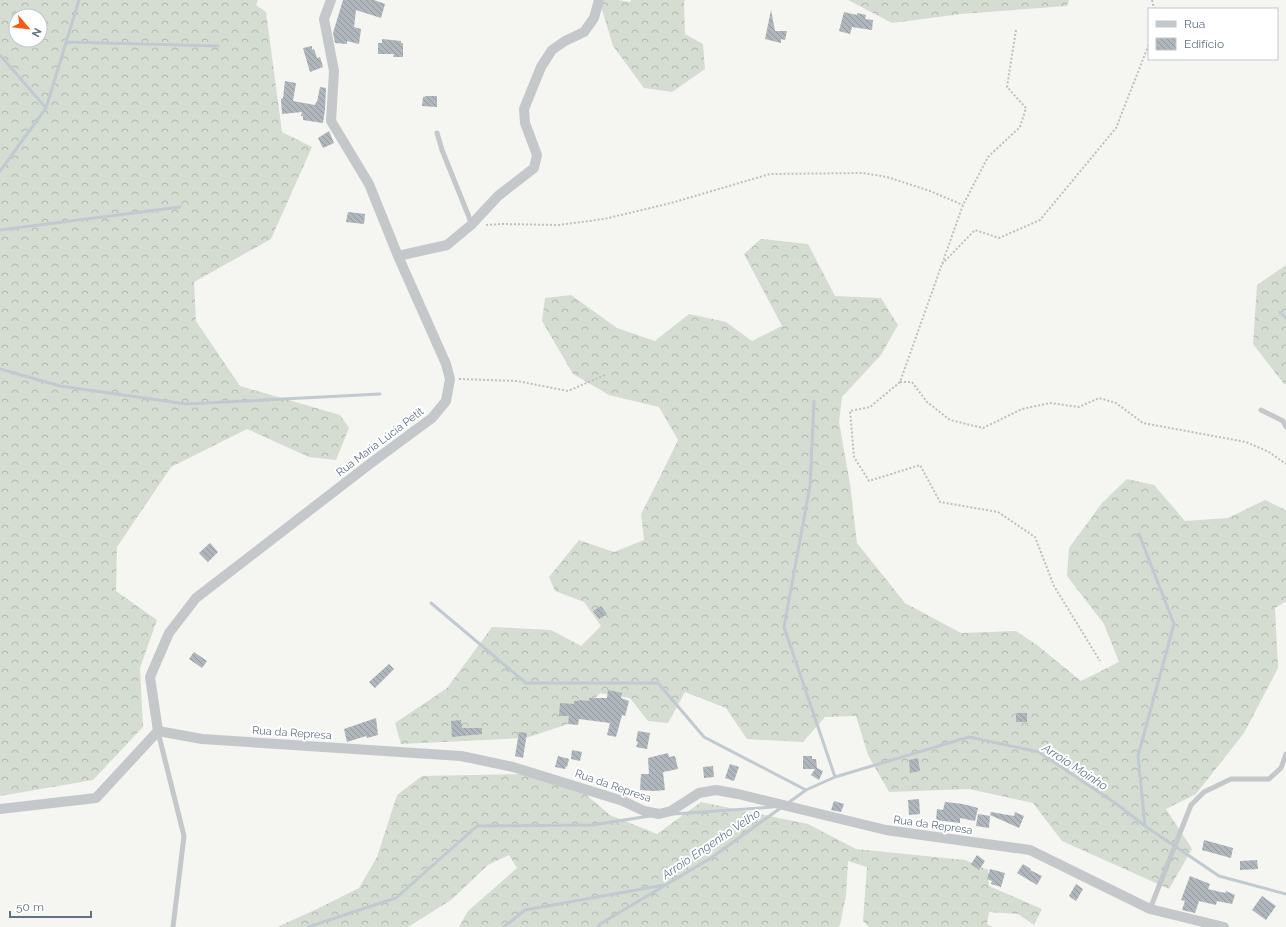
<svg xmlns="http://www.w3.org/2000/svg" width="1286" height="927" font-family="Raleway,sans-serif">
<style>
.forest{fill:url(#forest-crowns);fill-rule:evenodd}
.lines{fill:none;stroke-linecap:round;stroke-linejoin:round}
.stream{stroke:#c0cad0;stroke-width:3}
.building{fill:url(#building-back-hatch)}
.path{stroke:#bebfc2;stroke-width:2;stroke-dasharray:2 2;stroke-linecap:butt}
.service{stroke:#c4c8cb;stroke-width:5}
.minor{stroke:#c4c8cb;stroke-width:10}
.labels{text-anchor:middle;dominant-baseline:central;stroke-width:4;stroke-linejoin:round;paint-order:stroke}
.street-label{font-size:11px;fill:#627285;stroke:#fff}
.water-label{font-size:12px;font-style:italic;fill:#627a89;stroke:#fff}
</style>
<defs>
<pattern id="forest-crowns" width="20" height="18" patternUnits="userSpaceOnUse"><rect width="20" height="18" fill="#d5ddd2"/><path d="M2 6a3 3 0 1 1 6 0M12 15a3 3 0 1 1 6 0" fill="none" stroke="#b0b8b0"/></pattern>
<pattern id="building-back-hatch" width="6" height="6" patternUnits="userSpaceOnUse"><rect width="6" height="6" fill="#afb6bc"/><path d="M-1 5l2 2M0 0l6 6M5-1l2 2" fill="none" stroke="#92989e"/></pattern>
</defs>
<rect width="100%" height="100%" fill="#f5f5f1"/>
<path class="forest" d="M0 0H258L256 5 266 12 282 132 312 147 271 239 194 282 196 321 240 386 340 415 349 428 336 460 309 457 247 429 171 467 117 547 116 591 157 620 140 668 143 727 93 780 0 796ZM16 16H40V40H16Z
M603 0H618L630 2 631 0H685L684 2 685 34 703 44 705 69 672 92 644 88 613 46 601 6Z
M848 0H1069L1067 6 961 14 892 23Z
M761 239 808 244 835 296 881 298 898 325 881 355 842 397 839 422 850 484 857 543 905 603 961 633 1016 631 1037 645 1081 681 1119 662 1104 624 1067 576 1069 548 1102 503 1127 479 1154 485 1185 521 1228 518 1265 500 1286 510V601L1275 608 1278 668 1244 733 1196 794 1166 809 1192 849 1169 889 1062 841 1033 803 969 789 889 792 868 755 856 716 825 717 803 742 747 739 726 708 685 692 668 723 648 721 630 698 600 693 571 723 526 738 401 744 395 723 447 688 492 627 551 630 581 646 601 626 584 602 555 591 549 577 579 540 614 552 644 540 641 514 661 475 678 440 659 407 609 395 573 374 542 321 545 298 571 295 617 328 655 341 689 314 726 322 752 341 782 326 744 254Z
M1286 265V384H1284L1253 344 1257 285Z
M521 774 577 787 610 815 657 834 701 802 808 824 856 849 965 860 988 870 989 886 1042 909 1034 925 1018 914 989 912 987 924 993 927H869L863 921 867 867 848 861 846 896 840 925 838 927H459L468 911 517 868 509 855 488 865 451 900 408 927H277L317 909 359 888 377 857 397 795 422 776Z"/>
<g class="lines">
<path class="stream" d="M66 42 218 46
M0 55 46 108
M0 171 46 108 79 0
M0 230 180 207
M1280 312 1286 318
M0 369 60 386 186 404 380 394
M814 401 810 486 784 627 835 777
M1139 534 1174 624 1138 756 1145 826
M431 603 526 683H658L704 737 806 790
M788 803 806 790 835 777 969 737 1039 752 1118 805 1145 826 1219 876 1286 894
M673 814 773 807
M308 927 396 898 477 826 592 825 650 816
M504 927 525 910 664 885
M598 927 600 924 711 858 782 807"/>
</g>
<path class="building" d="M343 0H374L385 4 381 18 356 10 354 27 361 29 359 44 347 41V44L335 43 333 33Z
M771 10 775 31H787L785 40 781 39V43L765 39Z
M844 12 857 15V13L866 15 865 19 873 20 872 30 852 27 850 34 839 31Z
M382 39 401 41V43H403V57H393L394 54H378V43H382Z
M312 46V50L314 49 317 58 320 57 323 67 310 72 303 48Z
M285 81 296 83 293 101 315 105 316 102H317L320 87 326 88 325 109 323 123 303 120V116H301L302 112 282 114 281 99 283 98Z
M427 96H437V107L422 106 423 97Z
M329 131 334 143 323 148 318 138Z
M348 212 365 214 364 224 346 222Z
M210 543 218 552 208 562 199 553Z
M601 606 607 614 599 619 593 611Z
M194 652 207 661 202 668 189 659Z
M389 664 394 669 375 688 369 682Z
M608 690 622 693 621 698 629 701 625 716 622 715 616 737 607 735 610 723 579 719 578 725 568 724 569 716H559L560 703 574 704V701H578V700L589 701V698H607Z
M1016 713H1027V722H1016Z
M376 718 378 735 367 738 366 736 347 742 344 729Z
M461 720 462 728H482V734L452 737 451 721Z
M638 731 650 733 647 749 636 747 638 742 636 741Z
M519 732 527 733 523 758 515 756Z
M572 750 582 752 580 761 571 759Z
M668 753 669 757 675 756 678 769 663 772 665 790 654 791 640 790 641 774H649L648 758Z
M558 756 569 759 567 767 566 766 565 769 555 767Z
M803 756H812V759H816L817 768 823 771 819 780 811 775 815 769H803Z
M918 758 920 771 910 773 909 760Z
M730 764 739 767 734 781 725 778Z
M713 766 714 777 704 778 703 767Z
M919 799 920 814 909 815 908 800Z
M834 801 844 804 841 812 831 810Z
M945 802 963 804 978 808 975 821 960 818V823L936 820 937 809 943 810Z
M991 812 1014 816 1015 812 1024 816 1019 828 990 815Z
M978 814 990 816 989 828 976 826Z
M1204 840 1233 848 1231 858 1202 850Z
M977 855 985 861 979 870 971 864Z
M1257 860 1258 869 1240 870V861Z
M1023 864 1031 869 1030 870 1042 876 1037 885 1017 873Z
M990 869 1005 873 1001 887 991 884 992 881 987 879Z
M1190 876 1210 884 1208 889 1225 893 1226 891 1235 895 1232 904 1217 901 1216 905 1199 901 1195 913 1182 910 1185 901 1181 900Z
M1076 884 1083 889 1076 901 1069 896Z
M1262 896 1276 906 1266 920 1252 910Z"/>
<g class="lines">
<path class="path" d="M1152 0 1154 9
M1016 30 1007 87 1026 108 1020 127 988 157 963 205 900 382 870 407 850 411 854 457 869 481 920 465 940 502 998 512 1035 537 1054 586 1100 661
M486 225 502 224 559 225 604 219 671 203 770 174 863 173 887 177 930 191 963 205
M942 264 975 230 999 238 1040 220 1116 128 1149 44
M459 379 517 381 568 391 605 375
M900 382H912L927 402 950 420 983 428 1022 409 1050 403 1079 407 1099 398 1116 403 1143 423 1246 442 1269 452 1286 464"/>
<path class="service" d="M437 133 442 150 469 217 471 225
M1261 410 1283 421 1286 427
M158 732 184 836 173 927
M1150 909 1191 805 1204 792 1231 779H1269L1281 768 1286 754"/>
<path class="minor" d="M398 256 447 245 471 225 498 196 534 168 537 155 525 123 524 109 541 67 552 50 565 41 584 32 594 18 599 0
M158 731 202 739 461 756 513 767 623 801 644 811 659 814 671 811 699 793 716 790 738 794 886 830 1030 850 1150 909 1224 927
M158 731 150 677 169 633 196 598 371 463 432 418 446 401 450 379 446 364 398 256 369 184 331 121 334 71 324 19 331 0
M0 809 96 798 158 731"/>
</g>
<g class="labels">
<g class="street-label">
<text transform="translate(380 442) rotate(-37)">Rua Maria Lúcia Petit</text>
<text transform="translate(292 733) rotate(4)">Rua da Represa</text>
<text transform="translate(613 786) rotate(19)">Rua da Represa</text>
<text transform="translate(933 825) rotate(8)">Rua da Represa</text>
</g>
<g class="water-label">
<text transform="translate(1075 767) rotate(33)">Arroio Moinho</text>
<text transform="translate(711 844) rotate(-34)">Arroio Engenho Velho</text>
</g>
</g>
<rect x="1148" y="8" width="130" height="52" fill="#ffffff" stroke="#c0c7ce"/>
<rect x="1156" y="21" width="20" height="6" fill="#c4c8cb" stroke="#c0c7ce"/>
<text x="1184" y="28" font-size="12" fill="#627285">Rua</text>
<rect x="1156" y="38" width="20" height="12" fill="url(#building-back-hatch)" stroke="#c0c7ce"/>
<text x="1184" y="48" font-size="12" fill="#627285">Edifício</text>
<g transform="translate(28 28) rotate(118)"><circle r="19" fill="#ffffff" stroke="#c0c7ce"/>
<path d="M0-3L7 15L0 10L-7 15Z" fill="#f15d15"/>
<text y="-6" font-size="11" font-weight="bold" text-anchor="middle" fill="#627285">N</text>
</g>
<path d="M10 911v6h81v-6" fill="none" stroke="#627285" stroke-width="2"/>
<text x="16" y="911" font-size="12" fill="#627285" stroke="#ffffff" stroke-width="3" paint-order="stroke">50 m</text>
</svg>
